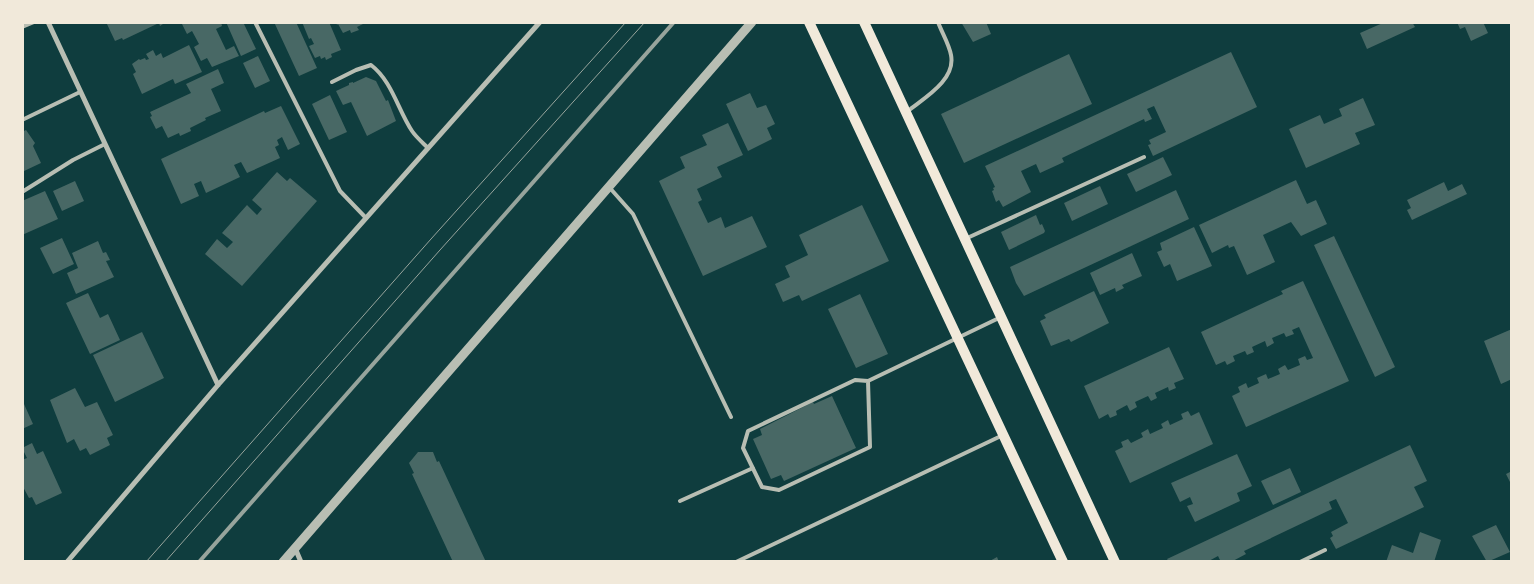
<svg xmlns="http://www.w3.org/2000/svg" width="1534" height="584" font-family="'Golos Text',sans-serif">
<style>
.building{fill:#486865}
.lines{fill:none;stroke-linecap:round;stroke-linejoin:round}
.service{stroke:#b8beb3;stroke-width:4}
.minor{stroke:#b8beb3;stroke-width:5}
.tertiary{stroke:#b8beb3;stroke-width:9}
.secondary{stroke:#f1e9da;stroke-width:10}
.tram{stroke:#97a49c;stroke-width:1}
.rail{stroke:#97a49c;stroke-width:4}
</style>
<rect width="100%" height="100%" fill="#0f3d3e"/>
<path class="building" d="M106 22H162L163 24 160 26 159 23 123 40 122 38 115 41Z
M186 22H221L222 26 216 29 226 50 234 46 239 56 212 67 207 58 201 61 194 47 199 44 192 31 187 34 182 24Z
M226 22H243L256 49 241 56Z
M274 22H296L317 68 299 76Z
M302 22H329L341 50 331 54 332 57 326 60 325 57 321 59 320 56 315 58 309 46 314 44 311 38 309 39Z
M336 22H367L357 27 359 30 351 33 350 30 343 33 338 24 337 25Z
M961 22H986L991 34 973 42Z
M1385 22H1412L1415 27 1367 49 1360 33Z
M1457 22H1483L1488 33 1471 41 1465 27 1460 29Z
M189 45 202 72 175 84 173 79 142 94 133 74 136 72 132 64 139 59 140 60 145 58 146 60 149 59 146 54 153 50 156 56 161 53 163 58Z
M1231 52 1257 107 1153 156 1148 145 1151 144 1149 140 1166 132 1154 106 1147 109 1152 119 1145 122 1144 119 1062 158 1064 162 1040 173 1036 164 1021 171 1031 192 1003 207 999 200 996 202 992 191 994 190 993 188 995 187 985 166Z
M1069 54 1092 104 964 163 941 114Z
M258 56 270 81 255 88 243 63Z
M218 69 224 83 211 89 221 111 205 118 206 120 190 128 191 131 180 136 179 133 168 138 162 126 156 129 150 117 152 116 150 112 191 93 186 84Z
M366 77 376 81 386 101 388 100 396 121 367 136 351 102 343 105 336 91 349 85V83L353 82V83Z
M750 93 757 108 766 105 775 124 767 128 772 139 748 151 726 104Z
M330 95 347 132 329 140 312 104Z
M1363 98 1375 125 1355 133 1360 144 1306 168 1289 129 1320 115 1324 124 1342 116 1339 109Z
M281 106 300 144 288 150 282 137 277 140 279 145 275 147 280 158 247 173 241 162 234 165 240 177 206 193 201 181 194 184 199 196 181 204 161 159 264 111 265 113Z
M728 123 743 155 717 167 722 177 697 189 702 200 698 202 708 223 721 217 725 228 752 216 767 247 703 276 659 181 685 168 680 157 707 145 702 135Z
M26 130 35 143 33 146 41 163 22 172V132Z
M1163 157 1172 175 1136 192 1127 174Z
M277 172 287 181 290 178 317 201 242 286 205 254 217 239 227 248 233 242 222 233 247 205 257 215 262 209 252 200Z
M1296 180 1307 204 1316 200 1327 224 1301 236 1291 222 1263 235 1275 262 1247 275 1234 246 1229 248 1228 245 1212 253 1199 225Z
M75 181 84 201 62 211 53 191Z
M1444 182 1448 191 1462 184 1467 194 1412 220 1407 210 1411 208 1407 200Z
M1100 186 1108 204 1072 221 1064 203Z
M1176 190 1189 219 1024 296 1016 283 1010 267Z
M45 191 58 219 22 235V201Z
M862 205 889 261 802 301 799 295 783 302 775 284 790 277 785 266 808 255 799 235Z
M1036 215 1040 225 1042 224 1045 231 1044 233 1009 250 1001 232Z
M1194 227 1212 266 1177 281 1170 264 1164 267 1157 252 1162 250 1160 243Z
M1334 236 1395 367 1375 377 1314 245Z
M62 238 74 264 53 274 40 248Z
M98 241 103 253 106 252 110 260 106 261 114 277 76 294 67 273 78 268 72 253Z
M1132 253 1142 276 1122 285 1124 288 1116 292 1115 288 1100 295 1090 273Z
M1303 281 1349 381 1246 427 1232 396 1240 392 1238 387 1246 383 1248 388 1259 383 1257 378 1266 374 1268 379 1280 374 1278 369 1285 365 1288 370 1300 365 1298 359 1305 356 1307 360 1313 358 1299 327 1292 330 1294 334 1286 337 1284 333 1272 338 1274 343 1267 347 1265 341 1252 347 1254 352 1247 355 1245 351 1233 356 1235 361 1227 365 1225 361 1216 365 1201 332 1283 294 1281 291Z
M1094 291 1109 323 1071 342 1069 339 1051 346 1040 321 1046 318 1044 315Z
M88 293 100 318 108 314 120 340 90 354 66 303Z
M860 294 888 354 856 368 828 309Z
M1512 329V379L1501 384 1484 341Z
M142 332 164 378 115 402 93 355Z
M1169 347 1184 379 1174 383 1176 388 1169 391 1168 387 1155 393 1157 398 1151 401 1148 396 1135 402 1137 407 1130 411 1127 405 1116 411 1117 415 1110 418 1108 414 1099 419 1084 386Z
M75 388 85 407 97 402 113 435 107 438 110 445 90 455 86 448 80 451 74 439 67 443 50 400Z
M832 396 856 448 784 481 781 475 771 479 753 439 762 435 760 429 813 402 814 404Z
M24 404 33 424 22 429V405Z
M1188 411 1191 416 1199 412 1213 444 1130 483 1115 451 1123 447 1121 442 1128 439 1131 443 1143 437 1141 433 1148 429 1150 434 1163 428 1161 424 1168 420 1170 425 1183 419 1181 414Z
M32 443 37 454 43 451 62 493 36 505 32 497 29 498 22 485V460L27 458 22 448Z
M1410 445 1427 481 1414 487 1424 507 1336 549 1330 538 1333 536 1331 532 1348 523 1336 499 1329 502 1332 509 1244 551 1246 554 1231 562H1221L1218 556 1207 562H1169L1167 559Z
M418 452H433L437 462 439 461 486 562H453L412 474 414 473 409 463Z
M1237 454 1252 486 1237 493 1240 501 1195 522 1187 506 1193 504 1190 497 1180 502 1171 483Z
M1290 468 1301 492 1273 505 1261 481Z
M1512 471V486L1506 474Z
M1496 525 1510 552 1487 562 1472 536Z
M1420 532 1441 540 1434 562H1386L1392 545 1413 553Z
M997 557 999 562H988Z"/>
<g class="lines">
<path class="service" d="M255 22 340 191 366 218
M22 27 34 22
M332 82 356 70 371 65C392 81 398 110 412 131 416 137 423 143 428 148
M908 111C924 98 956 80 951 55 949 44 942 33 938 22
M22 120 80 92
M609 187 633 214 731 417
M22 192 73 160 105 144
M965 239 1144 157
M855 380 868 381 870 447 779 490 762 487 743 448 748 431Z
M868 381 999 318
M680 501 753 468
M736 562 1001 436
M1300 562 1325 550"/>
<path class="minor" d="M48 22 218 385
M295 548 301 562
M67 562 218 385 540 22"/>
<path class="tertiary" d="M283 562 752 22"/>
<path class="secondary" d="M809 22 1063 562
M864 22 1115 562"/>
<path class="tram" d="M146 562 431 239 626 22
M165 562 440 250 645 22"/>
<path class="rail" d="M199 562 674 22"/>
</g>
<rect width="1534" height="584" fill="none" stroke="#f1e9da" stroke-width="48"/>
</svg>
